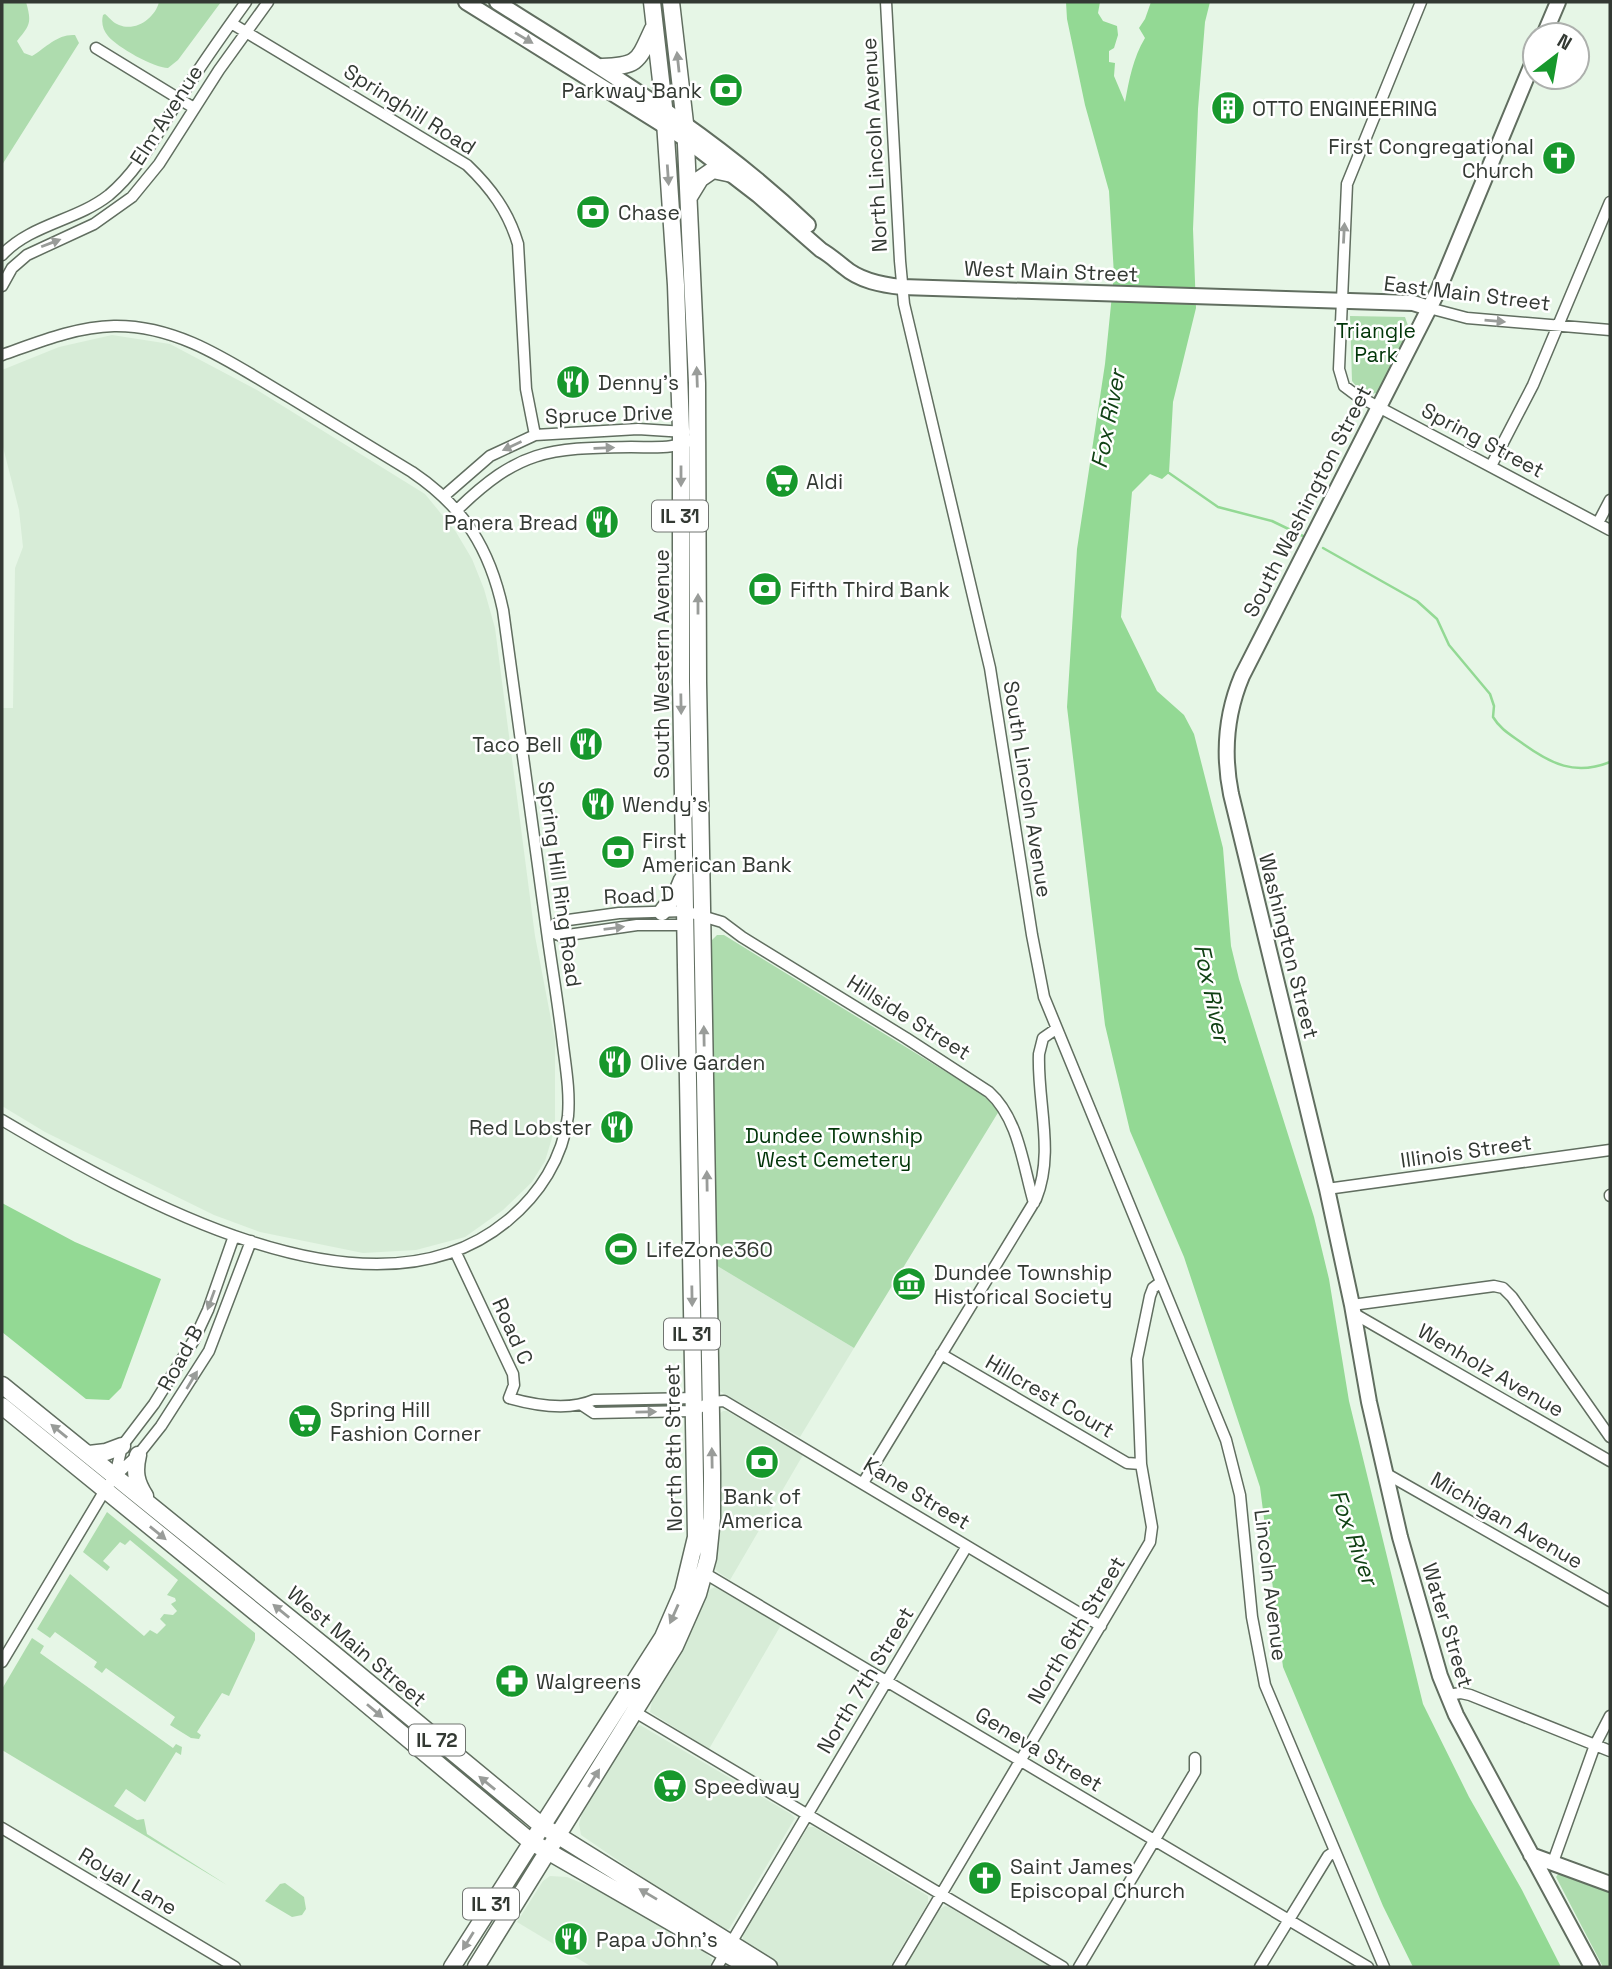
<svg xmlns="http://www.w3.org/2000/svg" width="1612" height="1969" font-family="'Space Grotesk',sans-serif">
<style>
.built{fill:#d7ecd7}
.green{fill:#aedcae}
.water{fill:#93d994}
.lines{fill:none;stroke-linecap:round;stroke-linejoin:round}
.stream{stroke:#93d994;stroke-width:2.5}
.street-casing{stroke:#616e60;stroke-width:13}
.secondary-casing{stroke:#616e60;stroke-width:18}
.primary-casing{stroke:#616e60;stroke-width:19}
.street{stroke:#fff;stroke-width:10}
.secondary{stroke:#fff;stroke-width:14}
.primary{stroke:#fff;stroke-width:16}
.oneway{fill:#999c99}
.labels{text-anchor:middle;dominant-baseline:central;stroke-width:5;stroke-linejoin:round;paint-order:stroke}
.shield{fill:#fff;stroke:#707470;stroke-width:2}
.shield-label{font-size:19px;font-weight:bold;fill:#333933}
.poi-label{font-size:21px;fill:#333933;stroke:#fff;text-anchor:start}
.street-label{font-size:21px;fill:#333933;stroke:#fff}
.park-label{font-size:21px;fill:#013508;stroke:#fff}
.water-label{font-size:23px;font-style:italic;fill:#104114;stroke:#fff}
</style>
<rect width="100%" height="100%" fill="#e6f6e6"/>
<path class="built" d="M112 335 170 344 257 390 425 494 456 532 472 559 484 589 495 628 535 936 555 1040V1128L545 1161 532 1182 503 1210 465 1237 416 1250 363 1253 260 1232 214 1215 45 1132 2 1106V708H13L15 568 23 547 19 510 2 443V370L59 347Z
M714 1264 854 1348 800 1437 716 1389Z
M723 1411H727L803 1455 730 1580 718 1572 714 1568 713 1562 718 1415Z
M715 1587 781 1625 709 1749 650 1712 652 1701 680 1656 707 1591Z
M640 1725 791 1814 795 1818 729 1929 720 1930 581 1835 579 1824 582 1814 632 1730Z
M808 1827H814L928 1896V1903L890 1967H780L743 1943V1935Z
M550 1876 567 1877 608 1894 706 1953 712 1959 711 1964 709 1967H592L517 1922 543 1881Z
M945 1906 949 1907 1050 1967H905L940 1909Z"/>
<path class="green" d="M2 2H26C32 23 30 25 17 41L24 53 32 56C47 47 57 34 75 35L79 43 2 165Z
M159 2H221L178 60 168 68C154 68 117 47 108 36 103 30 101 23 103 15L105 14C110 18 113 23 119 25 136 32 155 18 159 2Z
M1350 316 1405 317 1410 331 1380 391C1369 398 1359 390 1352 381Z
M717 935H724L982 1094 999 1111 854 1348 714 1264 710 942Z
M107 1512 255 1633V1640L229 1696 222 1693 197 1732 201 1735 199 1739 191 1738 170 1725 175 1717 106 1668 102 1673 94 1667 97 1662 55 1632 50 1638 37 1629 70 1574 144 1636 150 1630 157 1634 166 1625 160 1619 164 1614 173 1615 177 1611 171 1604 176 1601 175 1598 167 1595 178 1580 130 1540 125 1545 120 1542 103 1561 110 1567 107 1571 83 1552Z
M32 1638 44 1646 40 1653 173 1748 176 1744 182 1747 181 1755 176 1752 145 1802 126 1789 114 1806 137 1820 144 1819 147 1834 227 1885 2 1750V1689Z
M1559 1873 1610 1893V1967H1603L1556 1877Z
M285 1883 304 1897 306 1909 302 1915 292 1917 265 1901 280 1884Z"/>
<path class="water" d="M1066 2H1100L1098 13 1103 21 1117 26 1118 35 1114 48 1109 51V62L1115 63 1114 76 1125 102C1129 80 1133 58 1145 38L1139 28 1145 19 1151 2H1210L1205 22 1198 109 1193 229 1196 308 1173 402 1169 473 1162 479 1150 474 1132 492 1121 617 1157 691 1184 715 1194 734 1223 848 1231 946 1239 979 1314 1217 1329 1279 1349 1401 1423 1704 1469 1797 1522 1890 1561 1967H1413L1383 1906 1283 1667 1260 1487 1184 1257 1130 1131 1105 1025 1067 707 1077 549 1105 364 1114 275 1109 191 1085 105 1067 19Z
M2 1203 75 1242 161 1279 121 1388 109 1400 86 1399 2 1332Z"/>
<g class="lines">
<path class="stream" d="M1169 473 1218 507 1272 521 1303 536
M1323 548 1417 601 1437 619 1449 645 1490 694 1494 706 1493 717C1500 729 1511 735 1522 743 1551 764 1575 776 1610 762"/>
<g class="street-casing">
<path id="street" d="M886 2 900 261 904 304 990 668 1032 935 1044 997 1226 1440 1240 1495 1252 1617 1265 1685 1384 1967
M1421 2 1347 184 1339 369 1344 386 1356 395 1610 530
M231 23 467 165C491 188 508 211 518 244L526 389 535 435
M96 48 194 108
M2 255C31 224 76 221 109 195 140 169 157 133 179 100 200 66 223 34 246 2
M2 286 12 268 27 255 94 224 132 197 159 164 219 70 268 2
M1429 308 1467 318 1610 330
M2 355C39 342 75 327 114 326 181 325 234 365 289 397 330 422 371 447 412 472 464 507 490 549 503 610 519 720 533 830 548 939 553 974 559 1010 563 1045 566 1069 570 1092 568 1116 563 1158 539 1195 507 1221 369 1335 129 1195 2 1120
M1491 466 1533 385 1610 202
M444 496 490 456 535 435 638 429 685 432
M457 510C519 450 547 448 631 447 658 447 674 450 698 437
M1598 523 1610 500
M547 930 561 921 619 913 685 911 722 922 742 937 906 1038 989 1092C1019 1119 1023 1166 1034 1203
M547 930 561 936 637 925H688
M1327 1189 1610 1150
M1610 1196V1195
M455 1251 513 1374 514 1385 509 1398C534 1405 569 1411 594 1400L696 1398
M1352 1305 1494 1286 1503 1288 1512 1297 1610 1437
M1353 1313 1610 1461
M941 1354 1127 1463 1141 1464
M582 1405 594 1413 693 1411 711 1402 724 1401 1101 1626
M1385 1473 1610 1601
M115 1476 122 1446 154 1404 194 1340 208 1310 234 1236
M863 1483 1036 1199C1055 1152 1037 1102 1039 1054L1043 1038 1056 1029
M701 1571 1368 1967
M2 1662 105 1490 115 1476 138 1455 161 1426 209 1351 251 1241
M1447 1695 1461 1693 1470 1695 1610 1751
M635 1712 1063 1967
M2 1828 235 1967
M1553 1862 1595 1745 1610 1716
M731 1943 967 1546
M717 1967 725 1953
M898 1967 1150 1542 1152 1527 1141 1464 1137 1359 1150 1296 1153 1288 1161 1282
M1079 1967 1195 1772V1758
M1260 1967 1328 1856 1334 1852"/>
</g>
<g class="secondary-casing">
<path id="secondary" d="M466 2 684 138 758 195 821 250C830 255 836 261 844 267 860 281 882 285 902 287L1413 303 1429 308
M497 2C607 72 713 134 808 225
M1544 35 1558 2
M1535 57 1438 291 1242 676C1226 714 1223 754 1231 794L1327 1189 1352 1305 1369 1402 1400 1537 1440 1676 1456 1715 1592 1967
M1531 1855 1610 1884"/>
</g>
<g class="primary-casing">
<path id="primary" d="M602 67C639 66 638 61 653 29
M689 197 700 179 713 170 732 174
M662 912 677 892 682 880
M2 1385 334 1654 541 1825 769 1967
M2 1406 297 1646 530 1841 749 1967
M89 1454 106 1452 122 1446
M138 1455C134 1472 136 1482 145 1496
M452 1967 663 1637 683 1591 696 1537 681 681V430L676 285 664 107 652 2
M476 1967 675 1646 698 1594 708 1558 712 1518V1473L698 682 697 383 685 123 671 2"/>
</g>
<use href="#street" class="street"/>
<use href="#secondary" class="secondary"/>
<use href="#primary" class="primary"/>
</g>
<defs><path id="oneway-solid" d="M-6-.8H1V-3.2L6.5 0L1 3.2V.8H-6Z" transform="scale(1.75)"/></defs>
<g class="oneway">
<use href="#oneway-solid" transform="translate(524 38) rotate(31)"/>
<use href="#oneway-solid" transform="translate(678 62) rotate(-96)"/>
<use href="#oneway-solid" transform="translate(668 175) rotate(86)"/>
<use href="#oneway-solid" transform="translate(1344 233) rotate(-87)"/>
<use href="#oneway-solid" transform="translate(51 243) rotate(-21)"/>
<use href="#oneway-solid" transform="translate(1495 321) rotate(5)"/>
<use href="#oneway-solid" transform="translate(697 377) rotate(-92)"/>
<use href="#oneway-solid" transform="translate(512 446) rotate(155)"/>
<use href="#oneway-solid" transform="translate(604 448) rotate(-2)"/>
<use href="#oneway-solid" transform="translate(681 476) rotate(90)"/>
<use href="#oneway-solid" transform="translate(698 604) rotate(-90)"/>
<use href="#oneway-solid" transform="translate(681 704) rotate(89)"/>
<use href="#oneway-solid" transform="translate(614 928) rotate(-7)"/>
<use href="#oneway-solid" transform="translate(704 1036) rotate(-91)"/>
<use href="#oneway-solid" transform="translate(707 1181) rotate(-91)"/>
<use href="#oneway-solid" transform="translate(692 1296) rotate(89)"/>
<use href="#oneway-solid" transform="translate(211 1300) rotate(110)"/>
<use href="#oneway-solid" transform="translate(192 1380) rotate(-59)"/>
<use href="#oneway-solid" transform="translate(646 1412) rotate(-1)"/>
<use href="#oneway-solid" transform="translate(59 1431) rotate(-141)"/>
<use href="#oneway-solid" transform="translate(712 1458) rotate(-91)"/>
<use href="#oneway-solid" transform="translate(158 1533) rotate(39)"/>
<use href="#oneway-solid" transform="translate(281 1611) rotate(-141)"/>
<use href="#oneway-solid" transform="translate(674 1614) rotate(114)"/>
<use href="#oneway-solid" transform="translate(375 1711) rotate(40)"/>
<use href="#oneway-solid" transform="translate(594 1778) rotate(-58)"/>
<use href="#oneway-solid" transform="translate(487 1783) rotate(-141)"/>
<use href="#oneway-solid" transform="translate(648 1894) rotate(-149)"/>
<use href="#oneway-solid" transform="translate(468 1941) rotate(122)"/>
</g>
<defs>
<g id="bank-disc" transform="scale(1.75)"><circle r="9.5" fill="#17982c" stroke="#fff"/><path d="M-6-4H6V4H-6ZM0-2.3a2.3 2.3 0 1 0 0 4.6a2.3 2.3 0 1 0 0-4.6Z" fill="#fff"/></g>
<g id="building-disc" transform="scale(1.75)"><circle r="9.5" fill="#17982c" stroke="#fff"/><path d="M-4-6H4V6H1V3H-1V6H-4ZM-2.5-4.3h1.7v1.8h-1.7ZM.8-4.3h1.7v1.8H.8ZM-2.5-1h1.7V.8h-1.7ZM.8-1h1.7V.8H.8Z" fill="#fff"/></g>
<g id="church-disc" transform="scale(1.75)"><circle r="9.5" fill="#17982c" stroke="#fff"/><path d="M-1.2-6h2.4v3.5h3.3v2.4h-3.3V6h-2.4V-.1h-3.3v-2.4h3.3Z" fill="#fff"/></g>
<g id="restaurant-disc" transform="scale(1.75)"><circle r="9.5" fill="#17982c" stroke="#fff"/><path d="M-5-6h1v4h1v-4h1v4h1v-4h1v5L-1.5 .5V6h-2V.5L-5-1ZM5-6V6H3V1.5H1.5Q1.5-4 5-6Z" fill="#fff"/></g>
<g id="supermarket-disc" transform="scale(1.75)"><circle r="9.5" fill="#17982c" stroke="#fff"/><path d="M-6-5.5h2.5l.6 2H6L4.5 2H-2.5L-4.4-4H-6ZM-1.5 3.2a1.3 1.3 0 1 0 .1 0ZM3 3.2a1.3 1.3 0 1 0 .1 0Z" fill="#fff"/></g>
<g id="stadium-disc" transform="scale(1.75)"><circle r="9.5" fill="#17982c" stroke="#fff"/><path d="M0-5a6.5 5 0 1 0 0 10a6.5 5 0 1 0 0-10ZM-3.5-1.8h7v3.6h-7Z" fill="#fff"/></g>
<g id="museum-disc" transform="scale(1.75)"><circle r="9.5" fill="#17982c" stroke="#fff"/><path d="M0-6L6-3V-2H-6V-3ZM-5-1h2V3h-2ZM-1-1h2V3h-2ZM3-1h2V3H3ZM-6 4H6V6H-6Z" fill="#fff"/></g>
<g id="pharmacy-disc" transform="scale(1.75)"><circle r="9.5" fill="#17982c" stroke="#fff"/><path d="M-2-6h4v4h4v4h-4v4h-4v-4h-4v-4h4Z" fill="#fff"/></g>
</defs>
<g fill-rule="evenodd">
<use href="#bank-disc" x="726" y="90"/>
<use href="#building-disc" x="1228" y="108"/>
<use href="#church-disc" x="1559" y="158"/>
<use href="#bank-disc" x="593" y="212"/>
<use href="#restaurant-disc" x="573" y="382"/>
<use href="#supermarket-disc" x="782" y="481"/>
<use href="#restaurant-disc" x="602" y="522"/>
<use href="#bank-disc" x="765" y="589"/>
<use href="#restaurant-disc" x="586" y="744"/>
<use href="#restaurant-disc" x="598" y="804"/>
<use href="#bank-disc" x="618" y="852"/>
<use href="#restaurant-disc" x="615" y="1062"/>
<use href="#restaurant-disc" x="617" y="1127"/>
<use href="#stadium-disc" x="621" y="1249"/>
<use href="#museum-disc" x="909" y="1284"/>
<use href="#supermarket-disc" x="305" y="1421"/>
<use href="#bank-disc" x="762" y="1462"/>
<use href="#pharmacy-disc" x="512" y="1681"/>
<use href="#supermarket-disc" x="670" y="1786"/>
<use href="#church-disc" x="985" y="1878"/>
<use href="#restaurant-disc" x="571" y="1939"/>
</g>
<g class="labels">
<g class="shield">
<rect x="652" y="500.5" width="56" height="31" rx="5"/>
<rect x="664" y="1318.5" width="56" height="31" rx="5"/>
<rect x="409" y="1724.5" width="56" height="31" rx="5"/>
<rect x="463" y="1888.5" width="56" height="31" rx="5"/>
</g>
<g class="shield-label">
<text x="680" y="516">IL 31</text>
<text x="692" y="1334">IL 31</text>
<text x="437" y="1740">IL 72</text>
<text x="491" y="1904">IL 31</text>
</g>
<g class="poi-label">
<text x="702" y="90" text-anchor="end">Parkway Bank</text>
<text x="1252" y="108">OTTO ENGINEERING</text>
<text x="1534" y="146" text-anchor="end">First Congregational<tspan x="1534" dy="24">Church</tspan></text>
<text x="618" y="212">Chase</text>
<text x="598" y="382">Denny's</text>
<text x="806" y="481">Aldi</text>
<text x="578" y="522" text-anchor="end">Panera Bread</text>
<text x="790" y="589">Fifth Third Bank</text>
<text x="562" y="744" text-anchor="end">Taco Bell</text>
<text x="622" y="804">Wendy's</text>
<text x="642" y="840">First<tspan x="642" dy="24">American Bank</tspan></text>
<text x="640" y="1062">Olive Garden</text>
<text x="592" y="1127" text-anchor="end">Red Lobster</text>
<text x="646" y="1249">LifeZone360</text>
<text x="934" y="1272">Dundee Township<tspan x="934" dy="24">Historical Society</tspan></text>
<text x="330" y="1409">Spring Hill<tspan x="330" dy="24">Fashion Corner</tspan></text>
<text x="762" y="1496" text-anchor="middle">Bank of<tspan x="762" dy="24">America</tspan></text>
<text x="536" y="1681">Walgreens</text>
<text x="694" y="1786">Speedway</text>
<text x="1010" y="1866">Saint James<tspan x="1010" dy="24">Episcopal Church</tspan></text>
<text x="596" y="1939">Papa John's</text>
</g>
<g class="street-label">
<text transform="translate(410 109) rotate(32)">Springhill Road</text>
<text transform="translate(166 115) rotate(-57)">Elm Avenue</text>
<text transform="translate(874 145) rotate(-93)">North Lincoln Avenue</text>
<text transform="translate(1051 271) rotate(2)">West Main Street</text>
<text transform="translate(1467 293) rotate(7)">East Main Street</text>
<text transform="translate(609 414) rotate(-2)">Spruce Drive</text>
<text transform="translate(1483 440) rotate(28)">Spring Street</text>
<text transform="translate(1307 501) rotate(-63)">South Washington Street</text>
<text transform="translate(661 664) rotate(-90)">South Western Avenue</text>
<text transform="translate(1028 789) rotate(81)">South Lincoln Avenue</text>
<text transform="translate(560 884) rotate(82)">Spring Hill Ring Road</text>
<text transform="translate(639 895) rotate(-3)">Road D</text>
<text transform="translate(1289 946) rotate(76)">Washington Street</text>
<text transform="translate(909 1017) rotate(32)">Hillside Street</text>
<text transform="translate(1466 1151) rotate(-8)">Illinois Street</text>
<text transform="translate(513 1331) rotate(66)">Road C</text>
<text transform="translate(180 1358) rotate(-61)">Road B</text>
<text transform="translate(1491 1370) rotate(30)">Wenholz Avenue</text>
<text transform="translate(1050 1396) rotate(30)">Hillcrest Court</text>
<text transform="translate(673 1448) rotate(-91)">North 8th Street</text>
<text transform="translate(917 1493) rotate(31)">Kane Street</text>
<text transform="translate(1507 1520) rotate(30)">Michigan Avenue</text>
<text transform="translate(1271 1585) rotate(83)">Lincoln Avenue</text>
<text transform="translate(1448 1625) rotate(73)">Water Street</text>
<text transform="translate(1076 1630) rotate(-59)">North 6th Street</text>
<text transform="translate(357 1646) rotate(40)">West Main Street</text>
<text transform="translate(865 1680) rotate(-59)">North 7th Street</text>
<text transform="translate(1039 1749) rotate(31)">Geneva Street</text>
<text transform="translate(128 1881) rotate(31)">Royal Lane</text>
</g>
<g class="park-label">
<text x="1376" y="330">Triangle<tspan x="1376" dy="24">Park</tspan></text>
<text x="834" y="1135">Dundee Township<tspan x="834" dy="24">West Cemetery</tspan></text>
</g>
<g class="water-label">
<text transform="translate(1108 419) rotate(-79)">Fox River</text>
<text transform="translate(1212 993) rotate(78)">Fox River</text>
<text transform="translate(1354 1537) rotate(70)">Fox River</text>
</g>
</g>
<rect width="1612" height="1969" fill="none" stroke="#333933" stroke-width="7"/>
<g transform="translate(1556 56) rotate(31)"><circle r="33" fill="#ffffff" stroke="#adb0ad" stroke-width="2"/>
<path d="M0-5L12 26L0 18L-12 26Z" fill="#17982c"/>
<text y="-10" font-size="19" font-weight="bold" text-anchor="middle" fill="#333933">N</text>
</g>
</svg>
